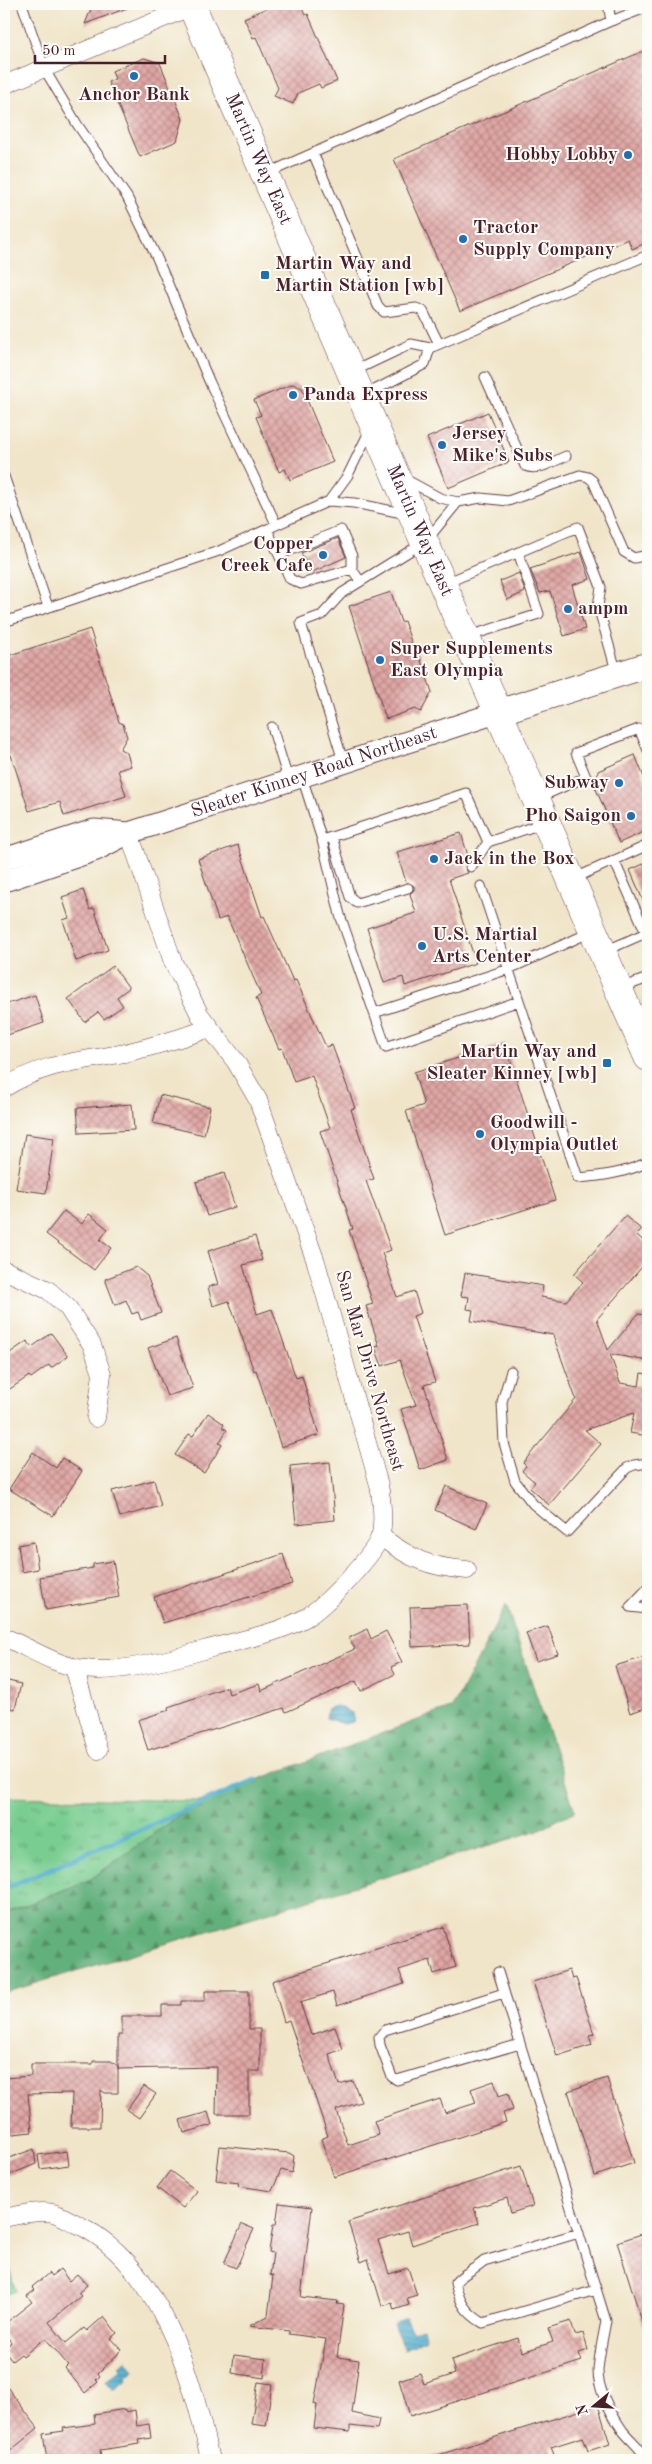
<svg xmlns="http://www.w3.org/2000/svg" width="652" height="2464" font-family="'Old Standard TT',serif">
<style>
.grass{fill:url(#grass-tufts);stroke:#62765e}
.forest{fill:url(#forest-firs);stroke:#566853}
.pitch{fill:#79cd91;stroke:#62765e}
.water{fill:url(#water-rules);stroke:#4c677c}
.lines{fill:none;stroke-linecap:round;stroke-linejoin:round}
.stream{stroke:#4fafce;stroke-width:5}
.building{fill:url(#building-cross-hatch)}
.service-casing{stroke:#633d43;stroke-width:11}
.minor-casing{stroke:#633d43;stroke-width:19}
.tertiary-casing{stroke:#633d43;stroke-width:23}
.secondary-casing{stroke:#633d43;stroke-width:27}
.primary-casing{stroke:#633d43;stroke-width:29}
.service{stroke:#fff;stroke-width:9}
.minor{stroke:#fff;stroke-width:18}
.tertiary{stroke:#fff;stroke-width:21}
.secondary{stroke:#fff;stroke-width:25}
.primary{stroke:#fff;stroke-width:28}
.poi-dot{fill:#1f6fb2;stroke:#fdfcf7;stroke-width:2}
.labels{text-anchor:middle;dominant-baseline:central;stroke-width:4;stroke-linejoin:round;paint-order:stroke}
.poi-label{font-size:19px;font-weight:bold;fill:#4a1f2b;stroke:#fdfcf7;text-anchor:start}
.street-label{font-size:19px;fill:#4a1f2b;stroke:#fdfcf7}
</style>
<defs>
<pattern id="grass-tufts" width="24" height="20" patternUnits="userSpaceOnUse" patternTransform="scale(1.25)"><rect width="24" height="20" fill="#79cd91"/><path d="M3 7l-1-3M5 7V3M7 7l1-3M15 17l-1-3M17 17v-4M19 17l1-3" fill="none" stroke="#65a677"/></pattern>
<pattern id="forest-firs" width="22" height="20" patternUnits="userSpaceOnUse" patternTransform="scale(1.25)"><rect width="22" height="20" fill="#62b07b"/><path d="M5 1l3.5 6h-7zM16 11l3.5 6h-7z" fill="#538f65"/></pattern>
<pattern id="water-rules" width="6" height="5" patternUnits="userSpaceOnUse" patternTransform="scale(1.25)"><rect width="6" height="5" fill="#4fafce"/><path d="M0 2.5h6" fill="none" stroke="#448ea7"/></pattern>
<pattern id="building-cross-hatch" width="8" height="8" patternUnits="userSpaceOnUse" patternTransform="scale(1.25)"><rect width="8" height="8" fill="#dfa7a5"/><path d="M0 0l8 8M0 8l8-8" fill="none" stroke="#b78787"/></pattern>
</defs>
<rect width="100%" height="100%" fill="#fdfcf7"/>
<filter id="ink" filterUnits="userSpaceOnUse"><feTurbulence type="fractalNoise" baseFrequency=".02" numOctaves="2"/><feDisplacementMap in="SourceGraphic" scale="10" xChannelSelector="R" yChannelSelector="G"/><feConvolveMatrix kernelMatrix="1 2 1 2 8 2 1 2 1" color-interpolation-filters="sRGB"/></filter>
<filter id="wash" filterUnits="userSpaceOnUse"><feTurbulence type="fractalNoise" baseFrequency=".0096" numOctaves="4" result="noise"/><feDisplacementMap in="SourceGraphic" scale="20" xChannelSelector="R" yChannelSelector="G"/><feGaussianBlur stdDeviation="1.12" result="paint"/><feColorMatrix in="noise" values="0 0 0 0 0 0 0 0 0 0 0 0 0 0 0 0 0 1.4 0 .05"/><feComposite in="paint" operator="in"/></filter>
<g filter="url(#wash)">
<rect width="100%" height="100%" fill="#f0e5c9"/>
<path class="grass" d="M4 1797 200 1801 91 1879 4 1914Z"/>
<path class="forest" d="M506 1605 575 1811 536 1831 4 1993V1914L91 1879 200 1801 453 1707Z"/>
<path class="pitch" d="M9 2268 16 2291 4 2295V2269Z"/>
<path class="water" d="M337 1706 352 1713 354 1718 353 1722 344 1724 326 1718 328 1708Z
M406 2318 413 2331 423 2328 426 2339 404 2349 393 2324Z
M126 2361 134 2370 125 2377 127 2380 114 2390 106 2381 121 2369 119 2366Z"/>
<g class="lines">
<path class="stream" d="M4 1889 255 1780"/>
</g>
<g id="blocks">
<path class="building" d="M93 4H135V5L85 24Z
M276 4H300L305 15 308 14 337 81 321 88 319 84 298 93 293 104 274 96 278 88 256 37 253 38 244 18Z
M648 49V242L632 249 628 239 460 311 394 159Z
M144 58 160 63 183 119 177 141 140 157 108 82 115 79 112 71Z
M293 384 302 388 333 462 290 480 285 469 279 472 256 417 261 415 254 400Z
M488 412 509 462 448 488 427 438Z
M338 538 346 557 310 573 301 553Z
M581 552 590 579 572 585 585 629 564 636 550 591 540 593 530 569Z
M519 573 525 592 507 600 500 581Z
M391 592 401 622 404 621 415 653 418 652 432 692 421 712 415 709 386 719 349 606Z
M90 629 119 722 123 724 127 737 120 749 127 753 131 766 118 770 126 796 64 816 60 802 29 811 11 755 4 757V657Z
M635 755 648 787V830L619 843 595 787 598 771Z
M461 833 469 859 465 867 468 873 449 879 476 963 405 986 403 977 384 983 367 928 416 913 410 894 414 890V886L406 882 397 852Z
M238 845 262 917 264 916 293 981 296 980 326 1047 332 1045 355 1108 351 1109 374 1179 366 1181 391 1250 382 1253 397 1297 414 1291 421 1313 413 1316 435 1382 424 1385 448 1460 420 1470 401 1409 416 1405 400 1360 382 1366 375 1347 379 1346 366 1306 373 1304 349 1230 353 1229 320 1131 330 1128 312 1076 294 1082 282 1048 279 1049 256 998 261 995 227 917 218 920 198 859Z
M648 862V912L630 870Z
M83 890 90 910 94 908 108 950 76 961 63 920 69 918 62 897Z
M113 966 129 988 117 997 123 1006 104 1019 98 1012 85 1022 68 999Z
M35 995 44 1023 4 1036V1005Z
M505 1043 555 1200 445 1235 406 1111 424 1105 414 1072Z
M160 1095 210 1107 204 1135 153 1123Z
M132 1104 134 1130 79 1133 77 1108Z
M25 1134 54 1138 46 1193 16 1189Z
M224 1173 235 1207 207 1216 196 1182Z
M64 1211 82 1224 89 1214 108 1229 100 1240 111 1248 94 1270 46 1234Z
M625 1216 642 1230 637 1235 648 1245V1260L597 1319 608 1350 638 1314 648 1315V1361L610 1354 620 1383 639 1386 641 1373 648 1374V1436L630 1433 634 1413 585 1430 601 1444 549 1505 530 1488 535 1482 522 1471 526 1466 523 1463 576 1399 553 1335 471 1321 473 1310 467 1309 469 1297 461 1296 465 1273 543 1286 541 1297 566 1301 583 1282 574 1274Z
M255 1236 262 1260 243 1265 257 1314 272 1309 296 1378 302 1376 319 1435 281 1447 256 1370 254 1371 229 1301 213 1306 208 1287 218 1284 208 1251Z
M136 1267 147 1276 161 1313 141 1320 138 1312 132 1314 126 1300 115 1305 105 1279Z
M51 1333 68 1356 51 1368 49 1365 31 1378 29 1376 4 1393V1357L27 1341 32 1347Z
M176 1338 193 1388 167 1396 148 1348Z
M208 1413 224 1424 222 1427 227 1430 219 1443 222 1445 204 1473 175 1455 189 1434 193 1436Z
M33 1452 56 1468 62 1458 82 1471 53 1516 9 1489Z
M330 1462 335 1520 296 1524 290 1466Z
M154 1480 161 1506 120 1517 112 1491Z
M446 1486 487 1504 476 1529 435 1510Z
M34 1542 38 1569 22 1572 18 1545Z
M283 1554 292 1584 163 1623 154 1597Z
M113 1561 119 1597 46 1610 40 1577 93 1568V1564Z
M468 1605 470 1644 412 1647 410 1607Z
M548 1626 558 1654 536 1661 526 1633Z
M367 1629 371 1639 386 1631 402 1662 391 1667 395 1674 361 1691 356 1681 286 1712 284 1708 148 1750 138 1720 169 1710 168 1707 227 1687 229 1694 259 1684 261 1691 355 1649 349 1638Z
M648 1656V1707L630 1713 615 1666Z
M4 1680 21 1684 15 1709 4 1707Z
M443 1927 456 1967 434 1974 430 1960 399 1970 404 1984 337 2006 333 1992 300 2002 311 2035 335 2027 343 2049 329 2054 339 2085 353 2081 361 2102 336 2110 348 2145 379 2135 374 2121 418 2106 440 2099 445 2113 476 2103 471 2089 494 2081 499 2096 508 2093 513 2110 503 2113 506 2122 334 2177 321 2139 328 2136 289 2020 284 2022 272 1981Z
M569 1970 572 1979 576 1978 594 2034 589 2035 592 2045 557 2056 533 1982Z
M205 1991H249V2029H260V2071H249V2114H216L217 2067 118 2069V2035H122V2016H162V2005H181V2001H205Z
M93 2061H111L118 2066V2093H105L101 2090 100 2127H71L72 2093 28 2094 32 2132 4 2135V2078L31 2076V2064H93Z
M607 2078 634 2163 595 2176 568 2091Z
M144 2086 156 2094 139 2118 127 2110Z
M208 2112 212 2125 184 2133 180 2120Z
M220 2146 289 2153 294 2156 292 2173 281 2170 272 2191 238 2186 239 2183 216 2180Z
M34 2149 36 2164 4 2177V2160Z
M67 2151 69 2165 40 2169 38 2155Z
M521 2166 533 2206 511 2213 507 2198 474 2208 479 2223 412 2245 408 2231 378 2240 389 2274 408 2268 417 2295 407 2298 409 2305 394 2310 392 2303 382 2306 368 2259 361 2262 348 2222Z
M170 2171 197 2191 183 2208 157 2188Z
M279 2203 312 2207 301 2297 338 2301 337 2304 344 2305 337 2357 359 2360 352 2413 379 2419 377 2429 350 2426V2432L314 2428 317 2405 314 2404 326 2339 289 2334V2331L249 2326 268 2316 273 2276 270 2275 273 2253 269 2252 273 2225H276Z
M242 2224 254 2229 236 2268 224 2263Z
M648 2232V2331H645L617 2242Z
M60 2269 69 2281 77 2274 87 2285 78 2293 81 2296 49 2322 66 2343 84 2328 87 2331 104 2316 117 2333 111 2338 122 2350 98 2373 100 2376 96 2380 98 2382 85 2393 65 2368 68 2365 45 2338 23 2356 21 2354 12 2361 4 2351 11 2342 4 2333V2328L9 2324 7 2322 32 2302 27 2296 35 2290 32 2287 49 2273 51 2276Z
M571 2321 575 2335 583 2333 588 2350 579 2353 582 2361 410 2416 399 2380 420 2373 424 2384 455 2374 451 2360 518 2338 522 2352 553 2342 548 2328Z
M234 2355 266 2359 264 2378 232 2373Z
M258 2382 272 2384 266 2426 251 2424Z
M4 2383 38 2428 4 2456Z
M598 2405 610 2444 588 2451 583 2437 551 2447 556 2460H432V2457Z
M126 2409V2412L135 2410 137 2426 149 2424 151 2438 139 2440 140 2444 100 2450 101 2460H47L43 2434 64 2431 63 2428 95 2424 94 2414Z"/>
</g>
</g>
<g filter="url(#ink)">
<use href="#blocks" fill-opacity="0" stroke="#633d43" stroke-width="1"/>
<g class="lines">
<g class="service-casing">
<path id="service" d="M22 4 45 70 77 124 127 197 157 258 210 383 276 524
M608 4 611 21
M313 153 378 306 384 312 416 308 423 311 439 344
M268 173 611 21 648 7
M430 348 648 255
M354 371 411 344 430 348 425 364 365 395
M485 377 525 466C538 472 554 461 566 456
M4 476 48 607
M405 479 440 498 458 502 481 498 508 501 580 475 588 477 593 481 624 552 634 558 648 555
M329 501 348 475 370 430
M267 529 290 579 301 584 352 569 360 581
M279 555 341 530 352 556V569
M446 583 578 527 601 587 598 606 617 674
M4 622 219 551 329 501 354 503 407 514
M469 636 539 614 518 552
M272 727 288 779
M343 761 301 623 322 615 342 593 426 541 458 502
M302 777 322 840 340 915 386 1047 519 1001
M538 798 586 777 576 753 639 729 648 750
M332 837 350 897 357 903 408 888
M322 840 466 793 488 842
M614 860 646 933
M471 867 488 842 544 823
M573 879 648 845
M481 886 578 1178C603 1176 625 1173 648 1162
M605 951 648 932
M621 988 648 978
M374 1013 509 969 591 932
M511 1371 502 1402 504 1443 515 1481 533 1504 567 1532 627 1468 634 1465 648 1463
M630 1607 648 1588
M630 1607 648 1609
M498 1972 606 2321C603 2337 599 2355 598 2371 598 2391 612 2415 623 2431 631 2441 641 2448 647 2460
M504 1993 385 2030 379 2037 380 2045 392 2077 397 2080 520 2044
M579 2233 484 2261C474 2270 463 2273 455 2283 460 2303 465 2312 483 2323L596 2290"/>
</g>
<g class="minor-casing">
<path id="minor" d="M4 85 192 6
M4 1088C44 1062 80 1062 125 1053 154 1046 182 1038 210 1028
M4 1270 48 1290 68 1308 92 1345 102 1374 96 1418
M380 1536C411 1559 428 1567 467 1570
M4 1637C30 1648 56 1666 85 1669 116 1674 173 1659 204 1650 236 1641 277 1634 305 1618 323 1608 376 1554 381 1534 384 1518 382 1502 379 1485L316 1262 258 1100 236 1062 200 1015 173 962 129 833
M74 1667 98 1750
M4 2218C19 2215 37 2210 53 2213 61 2215 70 2221 77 2224 160 2264 193 2377 210 2460"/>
</g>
<g class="tertiary-casing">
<g id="tertiary">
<path d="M4 859 94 830 129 833"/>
<path id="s1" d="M4 881 96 850 129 833 499 712"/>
</g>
</g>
<g class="secondary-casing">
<path id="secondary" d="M499 712 648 665"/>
</g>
<g class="primary-casing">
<g id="primary">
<path id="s2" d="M191 4 648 1057"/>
</g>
</g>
<use href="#service" class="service"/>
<use href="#minor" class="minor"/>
<use href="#tertiary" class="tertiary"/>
<use href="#secondary" class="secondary"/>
<use href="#primary" class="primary"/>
</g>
</g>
<g class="poi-dot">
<circle cx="134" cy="76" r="5"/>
<circle cx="628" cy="155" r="5"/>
<circle cx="463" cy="239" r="5"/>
<rect x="260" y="270" width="10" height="10" rx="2.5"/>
<circle cx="293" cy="395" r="5"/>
<circle cx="442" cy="445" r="5"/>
<circle cx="323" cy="555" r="5"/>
<circle cx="568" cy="609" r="5"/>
<circle cx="380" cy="660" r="5"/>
<circle cx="619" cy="783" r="5"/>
<circle cx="631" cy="816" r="5"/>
<circle cx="434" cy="859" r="5"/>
<circle cx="422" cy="946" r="5"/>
<rect x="602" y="1058" width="10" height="10" rx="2.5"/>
<circle cx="480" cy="1134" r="5"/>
</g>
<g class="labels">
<g class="poi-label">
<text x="134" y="95" text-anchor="middle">Anchor Bank</text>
<text x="618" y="155" text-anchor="end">Hobby Lobby</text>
<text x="473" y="228">Tractor<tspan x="473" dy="22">Supply Company</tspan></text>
<text x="275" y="264">Martin Way and<tspan x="275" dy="22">Martin Station [wb]</tspan></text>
<text x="303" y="395">Panda Express</text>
<text x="452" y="434">Jersey<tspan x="452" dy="22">Mike's Subs</tspan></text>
<text x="313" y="544" text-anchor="end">Copper<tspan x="313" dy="22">Creek Cafe</tspan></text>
<text x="578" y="609">ampm</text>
<text x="390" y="649">Super Supplements<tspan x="390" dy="22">East Olympia</tspan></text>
<text x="609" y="783" text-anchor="end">Subway</text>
<text x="621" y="816" text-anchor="end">Pho Saigon</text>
<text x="444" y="859">Jack in the Box</text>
<text x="432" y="935">U.S. Martial<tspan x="432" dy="22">Arts Center</tspan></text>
<text x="597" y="1052" text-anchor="end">Martin Way and<tspan x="597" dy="22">Sleater Kinney [wb]</tspan></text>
<text x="490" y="1123">Goodwill -<tspan x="490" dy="22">Olympia Outlet</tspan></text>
</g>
<g class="street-label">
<text stroke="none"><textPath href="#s2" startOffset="169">Martin Way East</textPath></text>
<text stroke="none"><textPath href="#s2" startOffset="574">Martin Way East</textPath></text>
<text stroke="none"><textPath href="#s1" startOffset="329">Sleater Kinney Road Northeast</textPath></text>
<text transform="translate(369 1371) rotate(74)">San Mar Drive Northeast</text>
</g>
</g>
<rect width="652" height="2464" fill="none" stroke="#fdfcf7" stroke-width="20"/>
<g transform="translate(594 2406) rotate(252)" stroke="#fdfcf7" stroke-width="4" paint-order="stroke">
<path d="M0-4L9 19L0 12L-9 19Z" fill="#4a1f2b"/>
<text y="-8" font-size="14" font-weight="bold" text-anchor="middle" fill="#4a1f2b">N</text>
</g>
<path d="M35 55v8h130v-8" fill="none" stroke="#4a1f2b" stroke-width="2.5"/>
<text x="42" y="55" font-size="15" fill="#4a1f2b" stroke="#fdfcf7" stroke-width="4" paint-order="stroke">50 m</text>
</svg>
